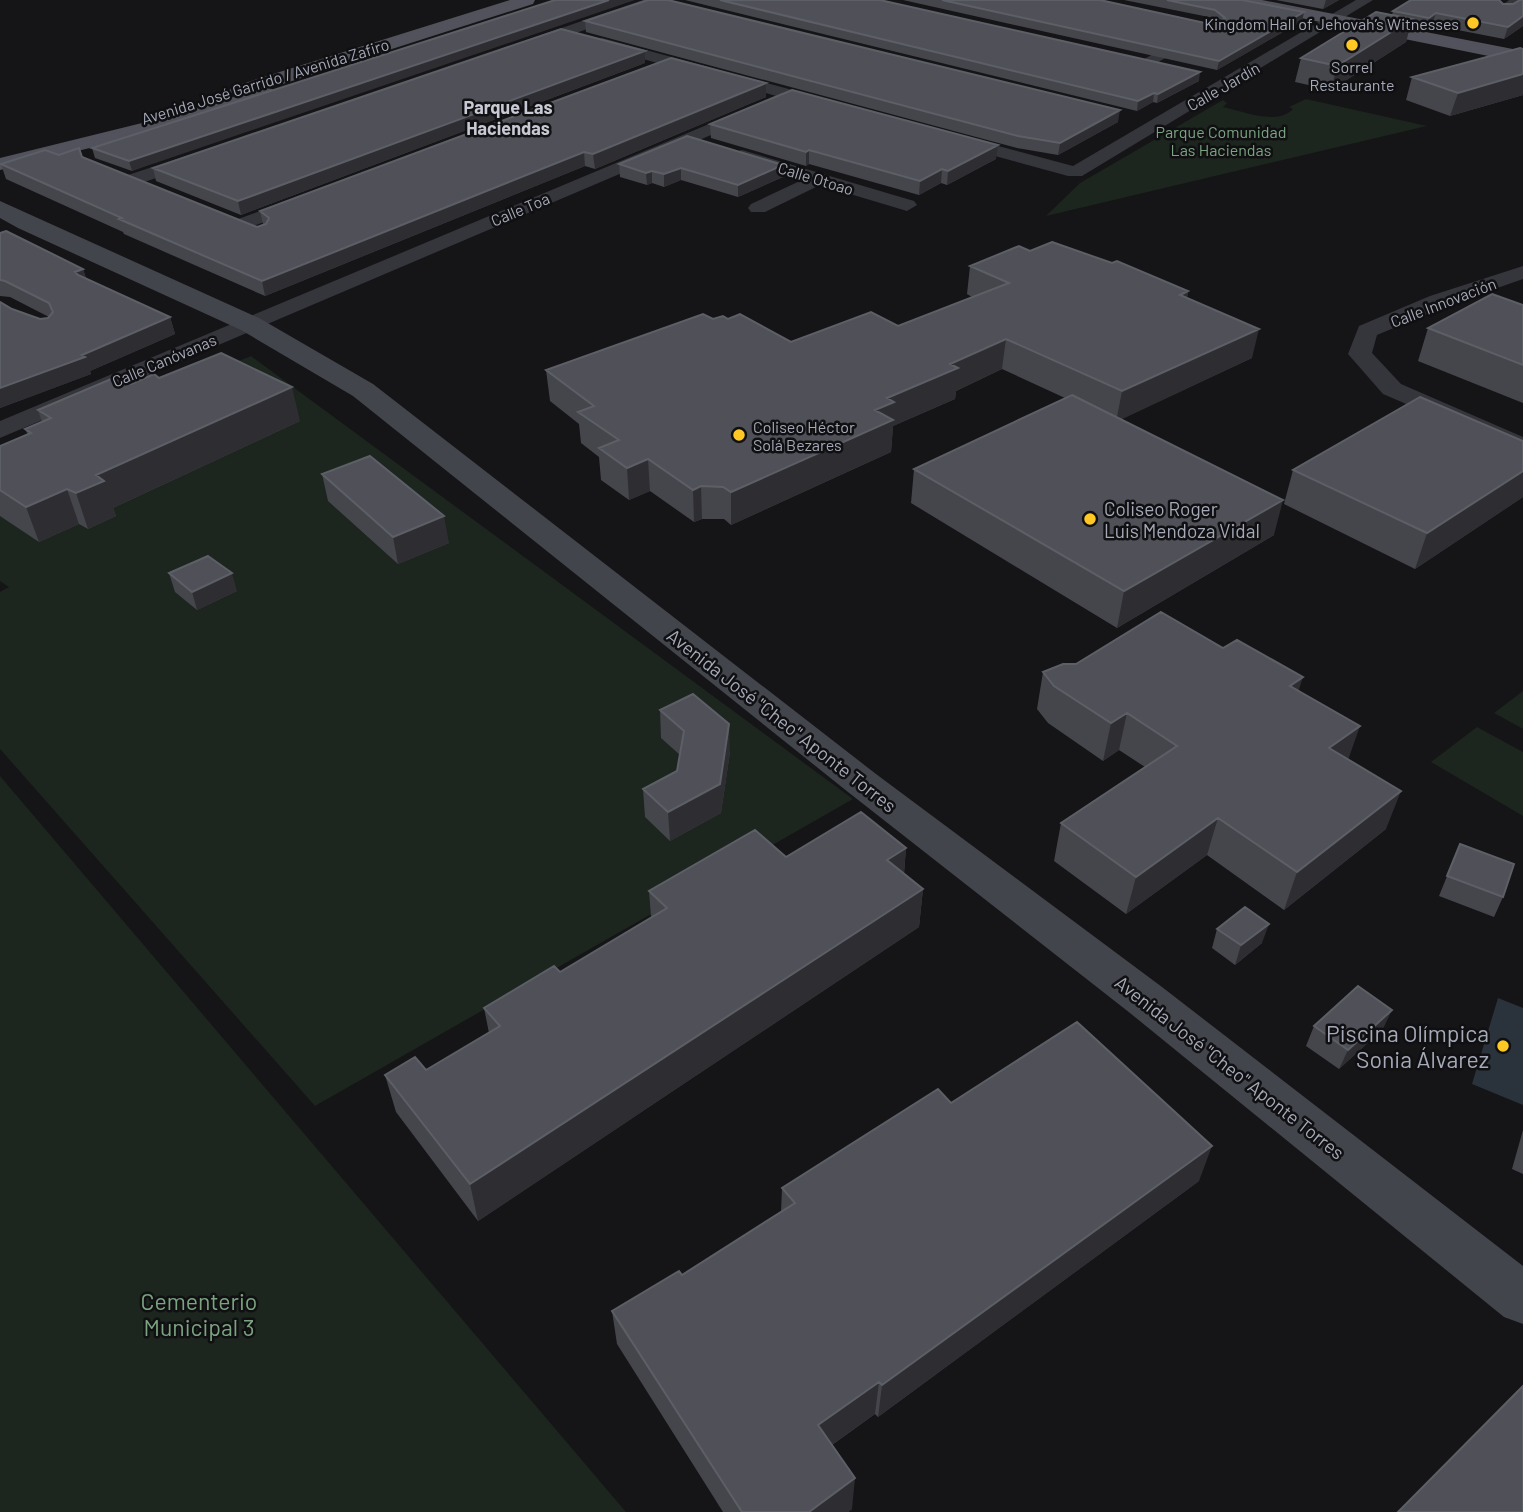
<svg xmlns="http://www.w3.org/2000/svg" width="1523" height="1512" font-family="Barlow,sans-serif">
<style>
.green{fill:#1c251e}
.water{fill:#2a323c}
.lines{fill:none;stroke-linecap:round;stroke-linejoin:round}
.street{fill:#35363c;fill-rule:evenodd}
.secondary{fill:#43454c;fill-rule:evenodd}
.primary{fill:#51525b;fill-rule:evenodd}
.wall{fill:#45464c}
.shaded-wall{fill:#2e2e32}
.building{fill:#505158;stroke:#5d5f67;stroke-width:2}
.poi-dot{fill:#ffc824;stroke:#101012;stroke-width:2.5}
.labels{text-anchor:middle;dominant-baseline:central;stroke-width:5;stroke-linejoin:round;paint-order:stroke}
.far-poi-label{font-size:16px;fill:#a5a9b8;stroke:#101012;text-anchor:end}
.far-street-label{font-size:16px;fill:#a5a9b8;stroke:#101012}
.far-park-label{font-size:16px;fill:#7ba481;stroke:#101012}
.far-neighbourhood-label{font-size:18px;font-weight:bold;fill:#c7c9d4;stroke:#101012}
.poi-label{font-size:19px;fill:#a5a9b8;stroke:#101012;text-anchor:start}
.street-label{font-size:19px;fill:#a5a9b8;stroke:#101012}
.near-poi-label{font-size:23px;fill:#a5a9b8;stroke:#101012;text-anchor:end}
.near-park-label{font-size:23px;fill:#7ba481;stroke:#101012}
</style>
<rect width="100%" height="100%" fill="#151517"/>
<path class="green" d="M1306 99 1427 126 1046 216 1080 183 1223 100 1227 103 1223 107C1243 111 1277 126 1293 109L1289 107Z
M251 356 853 799 315 1106 0 749V592L9 587 0 581V459Z
M1523 691V729L1494 713Z
M1477 727 1523 752V816L1431 762Z
M0 776 626 1512H0Z"/>
<path class="water" d="M1498 998 1523 1008V1105L1472 1084Z"/>
<g class="lines">
<path class="street" d="M643 0H664L662 3 530 49H518L516 46 518 43Z
M1356 0H1373L1082 176H1068L947 143 944 139 953 134 1073 166Z
M1509 0H1523V4L1509 13H1499L1497 10Z
M1197 29 1202 31 1205 34 1202 37 1153 65H1141L1139 62Z
M602 38 833 101 836 105 827 110 596 46 594 43 596 40Z
M752 106 758 107 761 111 758 115 0 438V421Z
M742 150 914 201 917 205 907 211 820 185 765 212H751L748 208 751 204 802 180 735 160 733 156 735 152Z
M198 152 205 154 207 158 205 162 132 186 122 180 125 176Z
M303 195 310 197 313 201 310 205 240 231 233 229 230 225 233 221Z
M1523 266V279L1446 306 1377 335 1372 353 1401 384 1523 437V454L1383 394 1348 354 1359 326 1430 296Z"/>
<path class="secondary" d="M0 201 259 318 373 384 876 774 1162 987 1523 1266V1324L1504 1317 1130 1013 848 792 353 396 241 330 18 228 0 218Z"/>
<path class="primary" d="M510 0H535L533 4 270 88 278 93 275 97 155 132 0 170V158L142 123 236 96 229 91 232 87Z
M1228 0H1262L1523 51V63L1236 5Z"/>
</g>
<path class="wall" d="M555 0 132 171 95 158 92 148Z
M685 0H880L1199 81 1157 103 1153 102 1137 111Z
M903 0H1100L1214 25 1218 22 1214 18 1124 0H1242L1304 12 1302 21 1217 70Z
M1276 0H1339L1323 9Z
M1523 0V26L1504 39 1432 25 1426 29 1410 26 1406 42 1331 90 1295 82 1301 58 1392 15 1393 11 1502 3 1513 4Z
M585 21 1118 122 1058 155 1017 148 586 32Z
M1523 49V95L1450 116 1406 100 1412 77Z
M645 63 241 215 156 181 153 168Z
M766 83V97L595 169 585 166 265 296 124 234 123 232 6 179 1 164 59 155 82 157 257 227 263 224 260 211Z
M710 124 996 159 947 185 941 183 919 195 809 164 806 166 711 138Z
M687 136 783 177 738 197 681 180 664 187 652 183 647 185 620 177 619 164Z
M0 233 83 269 86 278 170 317 175 334 90 371 91 374 0 408V302L12 309 40 319 48 318 49 317 10 297 0 296Z
M1030 251 1188 291 1187 298 1252 358 1121 419 1274 535 1117 628 911 503 914 469 1065 398 1002 369 956 391 955 399 893 426 891 452 731 525 724 519H702L694 522 650 491 629 500 601 480 599 457 581 443 579 424 550 401 546 370 713 319H728L791 342 898 326 972 297 967 294 970 266Z
M1523 305V403L1418 361 1428 328Z
M159 378 300 421 113 508 116 516 88 529 79 524 39 542 0 516V446L28 435 25 429 42 422 38 410 131 384Z
M1523 441V497L1415 569 1284 504 1293 470Z
M322 474 449 543 398 564 328 501Z
M169 573 237 591 197 610 175 592Z
M1223 648 1299 690 1348 760 1386 829 1284 910 1207 855 1126 914 1054 861 1061 823 1145 767 1119 750 1103 761 1048 723 1037 709 1043 672 1076 664Z
M660 710 730 752 721 813 670 841 645 817 643 789 677 771 680 755 661 738Z
M1460 844 1503 897 1494 917 1439 896Z
M906 848 904 874 923 889 919 927 478 1221 396 1112 385 1075 426 1070 489 1033 484 1008 560 972 651 917 649 891 786 857Z
M1217 929 1262 943 1235 965 1212 948Z
M1314 1026 1383 1029 1339 1069 1306 1046Z
M951 1103 1199 1181 878 1417 875 1414 832 1445 852 1509 848 1512H723L617 1344 612 1311 682 1275 781 1212 782 1188Z
M1523 1130V1174L1512 1169Z"/>
<path class="shaded-wall" d="M609 0H635L132 171 129 161Z
M1326 0H1339L1323 9Z
M1304 12 1302 21 1217 70 1219 61Z
M1436 13 1432 25 1426 29 1429 18Z
M1523 16V26L1504 39 1508 27Z
M1412 19 1406 42 1331 90 1337 66Z
M645 51V63L241 215 238 201Z
M1200 72 1199 81 1157 103 1158 94Z
M1523 74V95L1450 116 1458 93Z
M766 83V97L595 169 593 154Z
M1154 93 1153 102 1137 111 1138 101Z
M1120 110 1118 122 1058 155 1060 143Z
M998 145 996 159 947 185 948 171Z
M809 150V164L806 166V152Z
M584 152 585 166 265 296 262 281Z
M783 165V177L738 197V185Z
M681 168V180L664 187V174Z
M942 169 941 183 919 195 920 181Z
M652 171V183L647 185 646 173Z
M83 269 88 285 75 272Z
M1188 291 1182 321 1180 295Z
M170 317 175 334 90 371 91 374 0 408V388L82 355Z
M1259 329 1252 358 1116 422 1122 391Z
M1006 339 1002 369 956 391 955 399 893 426 891 452 731 525V492L875 410 887 398 950 364Z
M292 387 300 421 113 508 116 516 88 529 76 493 96 475Z
M648 459 650 491 629 500 627 468Z
M1523 471V497L1415 569 1427 533Z
M701 486 702 519 694 522 693 490Z
M67 489 79 524 39 542 26 507Z
M1283 500 1274 535 1117 628 1124 591Z
M444 516 449 543 398 564 393 537Z
M232 573 237 591 197 610 192 592Z
M1303 677 1291 714 1290 686Z
M1127 713 1119 750 1103 761 1111 723Z
M729 724 730 752 721 813 670 841 668 812Z
M1360 726 1347 763 1329 748Z
M1401 791 1386 829 1284 910 1297 872Z
M1218 818 1207 855 1126 914 1136 877Z
M906 848 903 886 887 860Z
M923 889 919 927 478 1221 470 1184Z
M1269 924 1262 943 1235 965 1241 945Z
M1392 1010 1383 1029 1339 1069 1348 1050Z
M1212 1146 1199 1181 878 1417 882 1385Z
M879 1382 875 1414 816 1456 818 1425Z
M855 1478 852 1509 848 1512H809Z"/>
<path class="building" d="M555 0H609L129 161 92 148Z
M648 0H668L1120 110 1060 143 1018 136 585 21Z
M720 0H880L1200 72 1158 94 1154 93 1138 101Z
M942 0H1100L1214 25 1225 18 1215 10 1167 0H1242L1304 12 1219 61Z
M1411 0H1499L1503 4H1513L1520 0H1523V16L1508 27 1436 13 1429 18 1393 11Z
M1376 12 1412 19 1337 66 1301 58Z
M561 29 645 51 238 201 153 168Z
M1520 48 1523 49V74L1458 93 1412 77Z
M671 58 766 83 593 154 584 152 262 281 119 219 122 218 1 164 45 150 59 155 79 148 82 157 257 227 266 224 269 218 260 211Z
M792 90 998 145 948 171 942 169 920 181 809 150 806 152 710 124Z
M687 136 783 165 738 185 681 168 664 174 652 171 646 173 619 164Z
M6 231 83 269 75 272 78 275 170 317 82 355 85 357 0 388V302L12 309 40 319 48 318 53 312 49 303 5 281 0 280V233Z
M1052 242 1112 263 1117 261 1188 291 1180 295 1259 329 1122 391 1006 339 950 364 958 368 887 398 894 402 875 410 893 420 731 492 723 487 701 486 693 490 648 459 627 468 599 448 619 440 578 412 594 406 546 370 703 314 713 319 723 316 728 319 740 314 791 342 871 312 898 326 1009 283 970 266 1019 246 1030 251Z
M1492 294 1523 305V365L1428 328Z
M221 353 292 387 96 475 104 481 76 493 67 489 26 507 0 490V446L31 433 25 429 51 418 38 410 118 376 131 384 154 374 159 378Z
M1072 395 1283 500 1124 591 914 469Z
M1420 397 1523 441V471L1427 533 1293 470Z
M370 456 444 516 393 537 322 474Z
M208 556 232 573 192 592 169 573Z
M1161 612 1223 648 1237 640 1303 677 1290 686 1360 726 1329 748 1401 791 1297 872 1218 818 1136 877 1061 823 1177 746 1127 713 1111 723 1054 686 1043 672 1063 664H1076Z
M693 694 729 724 720 784 668 812 643 789 677 771 684 731 660 710Z
M861 812 906 848 887 860 923 889 470 1184 385 1075 415 1057 426 1070 500 1026 484 1008 554 966 560 972 667 908 649 891 755 830 786 857Z
M1460 844 1514 864 1503 897 1447 876Z
M1245 907 1269 924 1241 945 1217 929Z
M1358 986 1392 1010 1348 1050 1314 1026Z
M1077 1022 1212 1146 882 1385 879 1382 818 1425 855 1478 809 1512H742L612 1311 679 1271 682 1275 795 1203 782 1188 938 1089 951 1103Z
M1523 1386V1512H1398Z"/>
<g class="poi-dot">
<circle cx="1473" cy="23" r="7"/>
<circle cx="1352" cy="45" r="7"/>
<circle cx="739" cy="435" r="7"/>
<circle cx="1090" cy="519" r="7"/>
<circle cx="1503" cy="1046" r="7"/>
</g>
<g class="labels">
<g class="far-poi-label">
<text x="1459" y="23">Kingdom Hall of Jehovah’s Witnesses</text>
<text x="1352" y="66" text-anchor="middle">Sorrel<tspan x="1352" dy="18">Restaurante</tspan></text>
<text x="753" y="426" text-anchor="start">Coliseo Héctor<tspan x="753" dy="18">Solá Bezares</tspan></text>
</g>
<g class="far-street-label">
<text transform="translate(265 81) rotate(-17)">Avenida José Garrido / Avenida Zafiro</text>
<text transform="translate(1223 86) rotate(-30)">Calle Jardín</text>
<text transform="translate(816 178) rotate(17)">Calle Otoao</text>
<text transform="translate(520 209) rotate(-23)">Calle Toa</text>
<text transform="translate(1443 302) rotate(-21)">Calle Innovación</text>
<text transform="translate(164 360) rotate(-23)">Calle Canóvanas</text>
</g>
<g class="far-park-label">
<text x="1221" y="131">Parque Comunidad<tspan x="1221" dy="18">Las Haciendas</tspan></text>
</g>
<g class="far-neighbourhood-label">
<text x="508" y="107">Parque Las<tspan x="508" dy="21">Haciendas</tspan></text>
</g>
<g class="poi-label">
<text x="1104" y="508">Coliseo Roger<tspan x="1104" dy="22">Luis Mendoza Vidal</tspan></text>
</g>
<g class="street-label">
<text transform="translate(782 720) rotate(38)">Avenida José "Cheo" Aponte Torres</text>
<text transform="translate(1230 1067) rotate(38)">Avenida José "Cheo" Aponte Torres</text>
</g>
<g class="near-poi-label">
<text x="1489" y="1033">Piscina Olímpica<tspan x="1489" dy="26">Sonia Álvarez</tspan></text>
</g>
<g class="near-park-label">
<text x="199" y="1301">Cementerio<tspan x="199" dy="26">Municipal 3</tspan></text>
</g>
</g>
</svg>
